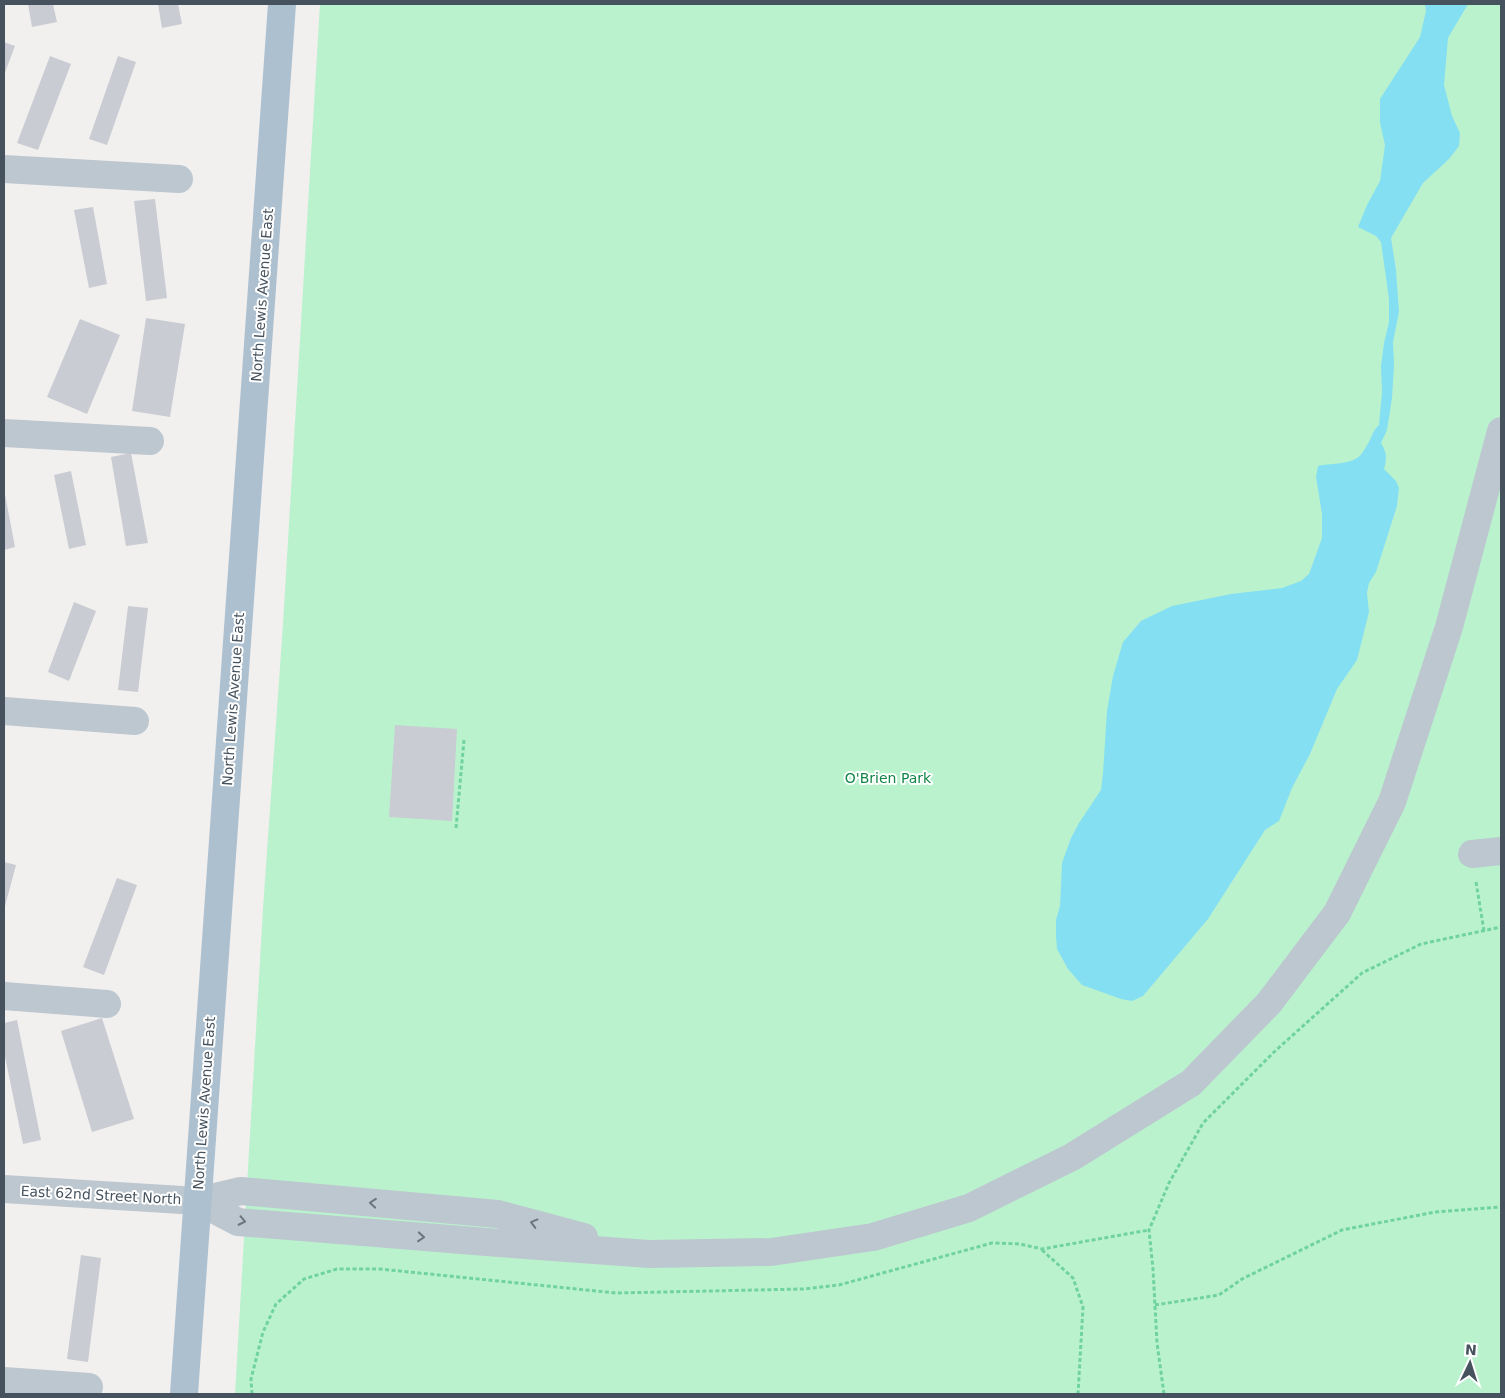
<svg xmlns="http://www.w3.org/2000/svg" width="1505" height="1398" font-family="'DejaVu Sans',sans-serif">
<style>
.green{fill:#bbf2ce}
.water{fill:#85dff2}
.building{fill:#c9ccd2}
.lines{fill:none;stroke-linecap:round;stroke-linejoin:round}
.path{stroke:#70d39f;stroke-width:3;stroke-dasharray:4 2.5;stroke-linecap:butt}
.minor{stroke:#bcc7cf;stroke-width:28}
.major{stroke:#adc0d0;stroke-width:28}
.oneway{stroke:#697680}
.labels{text-anchor:middle;dominant-baseline:central;stroke-width:4;stroke-linejoin:round;paint-order:stroke}
.street-label{font-size:14px;fill:#46535e;stroke:#fff}
.park-label{font-size:14px;fill:#118547;stroke:#fff}
</style>
<rect width="100%" height="100%" fill="#f2efef"/>
<path class="green" d="M320 4H1501V1394H235L263 908 283 624Z"/>
<path class="water" d="M1425 4H1468L1448 38 1444 85 1452 116 1460 133 1459 146 1449 159 1423 183 1391 238 1396 270 1399 312 1393 342 1394 365 1392 398 1387 430 1381 443C1387 453 1387 458 1384 469L1396 481 1399 488 1397 506 1376 572 1369 583 1367 593 1369 612 1357 660 1337 689 1310 754 1292 788 1279 821 1265 830 1208 919 1143 996 1132 1001 1121 999 1082 985 1068 969 1057 949 1056 936V920L1060 906 1062 863 1071 838 1079 823 1101 790 1103 773 1107 711 1113 676 1123 642 1141 621 1172 606 1231 594 1282 588 1301 581 1309 574 1322 538V514L1316 477 1318 466C1329 463 1347 465 1357 458 1361 456 1365 449 1367 445 1372 438 1372 431 1379 425L1382 392 1381 366 1384 343 1389 322V299L1381 242 1376 236 1358 227 1367 205 1380 181 1385 145 1380 123V99L1420 37 1426 11Z"/>
<path class="building" d="M28 4H53L57 22 32 27Z
M158 4H178L182 24 162 28Z
M4 42 15 46 4 75Z
M50 56 71 64 38 150 17 143Z
M118 56 136 62 107 145 89 139Z
M155 199 167 298 146 301 134 201Z
M93 207 107 284 89 288 74 210Z
M146 318 185 324 170 417 132 411Z
M80 319 120 335 87 414 47 397Z
M131 453 148 543 126 546 111 457Z
M71 471 86 545 69 549 54 475Z
M4 489 15 547 4 550Z
M74 602 96 611 69 681 48 672Z
M128 606 148 608 138 692 118 690Z
M395 725 457 729 452 821 389 817Z
M4 862 16 865 4 910Z
M117 878 137 885 104 975 83 967Z
M102 1018 134 1119 92 1132 61 1031Z
M17 1020 41 1140 23 1144 4 1052V1023Z
M81 1255 101 1258 88 1362 67 1359Z"/>
<g class="lines">
<path class="path" d="M456 828 464 740
M1476 882 1484 931
M1042 1250 1073 1278 1083 1307 1078 1394
M1155 1305 1219 1295 1242 1279 1342 1230 1435 1212 1501 1207
M252 1394 251 1379 263 1332 276 1304 304 1279 337 1269H380L616 1293 803 1289 839 1285 992 1243 1020 1244 1042 1249 1149 1230
M1164 1394 1157 1343 1153 1269 1149 1230 1169 1183 1203 1123 1274 1052 1362 973 1421 944 1501 927"/>
<path class="minor" d="M4 169 179 179
M4 433 150 441
M4 711 135 721
M1472 854 1501 851
M4 996 107 1004
M4 1189 198 1201 241 1191 498 1214 584 1237
M198 1201 238 1222 499 1243 649 1254 771 1252 873 1237 969 1208 1072 1157 1191 1083 1269 1003 1337 913 1392 802 1449 627 1501 431
M4 1381 89 1387"/>
<path class="major" d="M184 1394 282 4"/>
</g>
<defs><path id="oneway-chevron" d="M-2-3.5L2.5 0L-2 3.5" fill="none" stroke-width="1.6" stroke-linecap="round" stroke-linejoin="round" transform="scale(1.25)"/></defs>
<g class="oneway">
<use href="#oneway-chevron" transform="translate(373 1203) rotate(-175)"/>
<use href="#oneway-chevron" transform="translate(242 1221) rotate(12)"/>
<use href="#oneway-chevron" transform="translate(534 1223) rotate(-165)"/>
<use href="#oneway-chevron" transform="translate(421 1237) rotate(5)"/>
</g>
<g class="labels">
<g class="street-label">
<text transform="translate(262 295) rotate(-86)">North Lewis Avenue East</text>
<text transform="translate(233 699) rotate(-86)">North Lewis Avenue East</text>
<text transform="translate(204 1103) rotate(-86)">North Lewis Avenue East</text>
<text transform="translate(101 1195) rotate(3)">East 62nd Street North</text>
</g>
<g class="park-label">
<text x="888" y="778">O'Brien Park</text>
</g>
</g>
<rect width="1505" height="1398" fill="none" stroke="#46535e" stroke-width="10"/>
<g transform="translate(1470 1363) rotate(4)" stroke="#ffffff" stroke-width="4" paint-order="stroke">
<path d="M0-4L9 19L0 12L-9 19Z" fill="#46535e"/>
<text y="-8" font-size="14" font-weight="bold" text-anchor="middle" fill="#46535e">N</text>
</g>
</svg>
